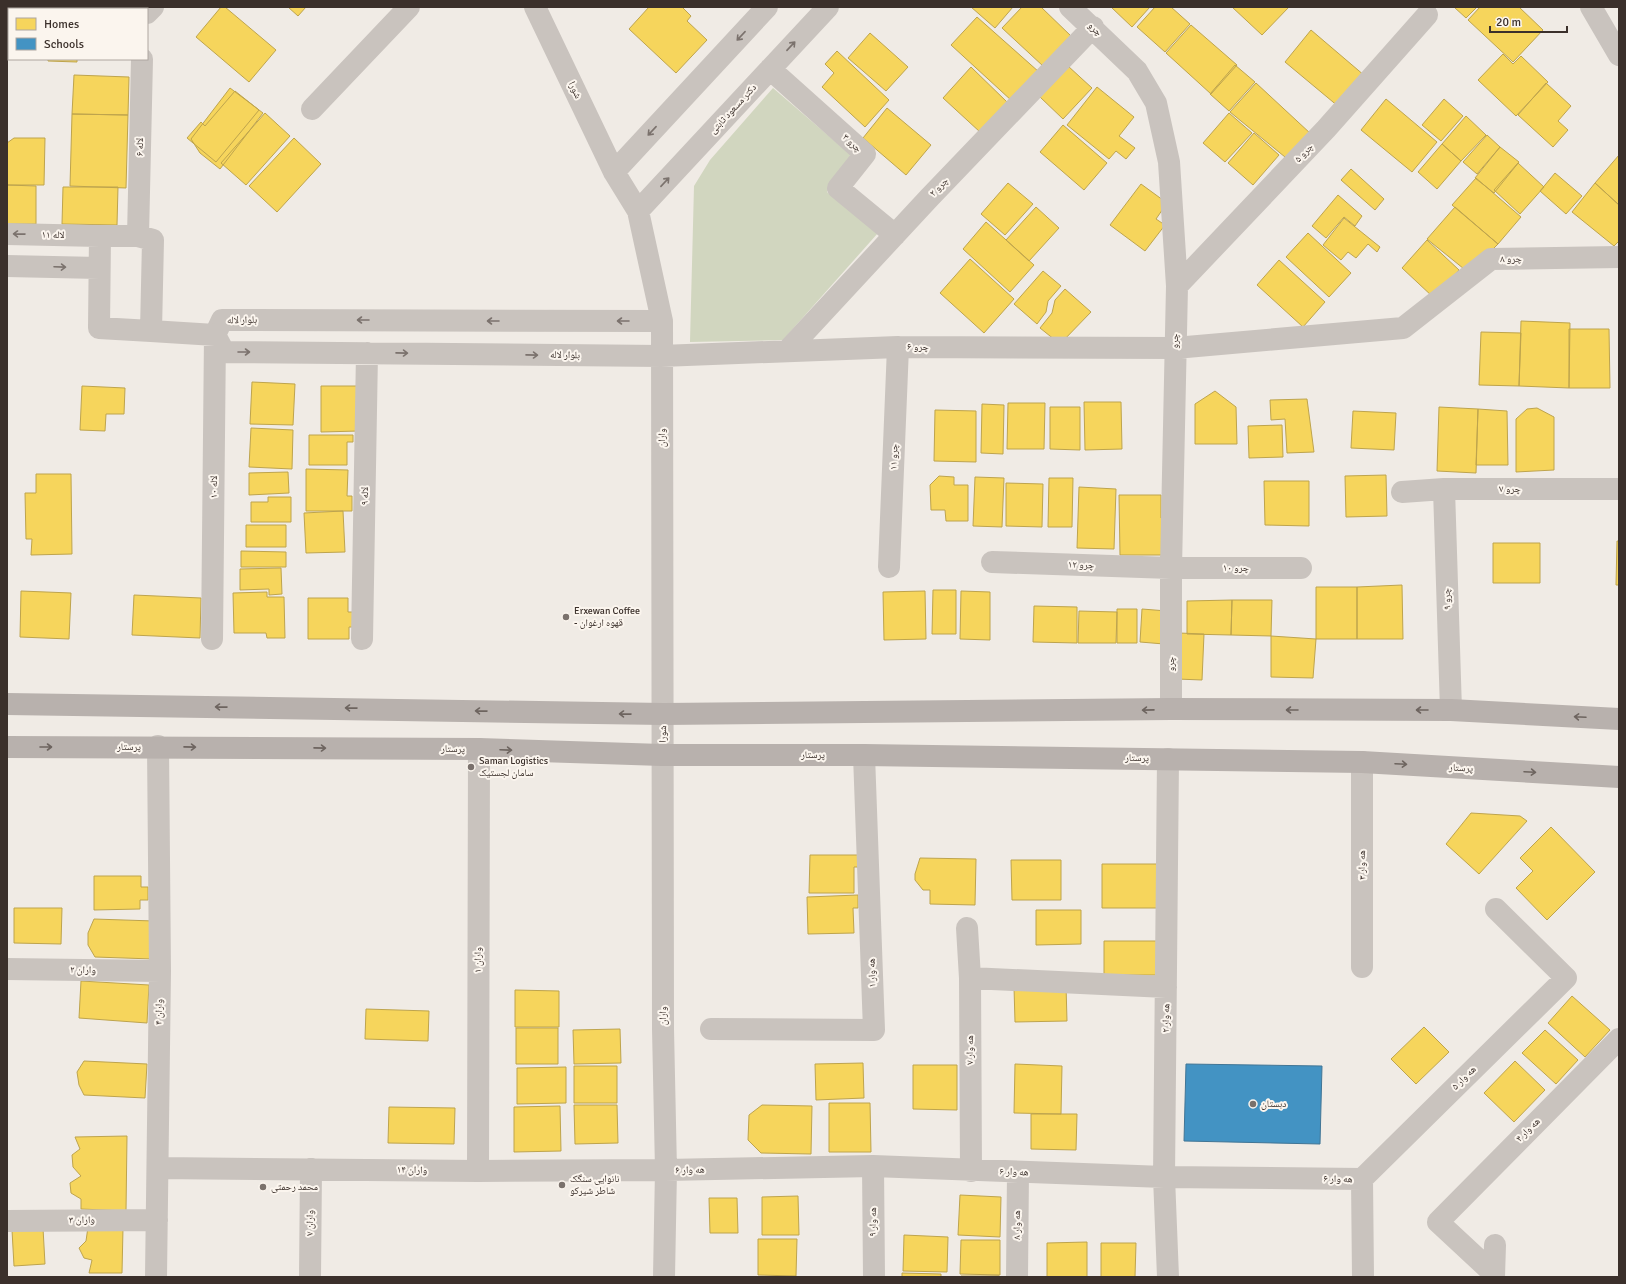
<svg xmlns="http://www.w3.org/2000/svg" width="1626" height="1284" font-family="Signika,'Noto Naskh Arabic',sans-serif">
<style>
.green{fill:#d1d6bf}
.homes{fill:#f6d55c;stroke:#bea44d}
.schools{fill:#4393c3;stroke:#417595}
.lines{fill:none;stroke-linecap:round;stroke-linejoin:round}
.minor{stroke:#c9c3be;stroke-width:22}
.major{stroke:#b8b1ad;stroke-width:22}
.oneway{stroke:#7b726d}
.oneway2{stroke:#6d645f}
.poi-dot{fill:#7a716c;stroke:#fbf5ee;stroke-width:1.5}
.labels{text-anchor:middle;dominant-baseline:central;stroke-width:4;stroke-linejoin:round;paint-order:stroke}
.street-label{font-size:10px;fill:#3b302b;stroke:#fbf5ee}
.poi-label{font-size:10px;fill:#3b302b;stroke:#fbf5ee;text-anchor:start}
</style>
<rect width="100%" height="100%" fill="#f0ebe5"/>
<path class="green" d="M773 88 852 156 827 192 878 233 783 340 690 342 694 186 710 160Z"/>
<path class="homes" d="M221 7H225L276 50 249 82 196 37Z
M288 7H306L298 16Z
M649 7H682L691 16 687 21 707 40 676 73 629 29Z
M971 7H1013L995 28Z
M1022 7H1041L1071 36 1043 66 1002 28Z
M1111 7H1150L1132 27Z
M1155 7H1171L1190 24 1165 52 1137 27Z
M1232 7H1289L1262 35Z
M1454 7H1477L1466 18Z
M1480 7H1519L1543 30 1513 62 1468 20Z
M977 17 1039 72 1012 101 951 45Z
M1191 25 1237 65 1211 94 1166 53Z
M1311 30 1365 76 1339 107 1285 62Z
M870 33 908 67 886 91 848 58Z
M837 51 889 100 865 127 822 87 834 73 825 64Z
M1503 54 1513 64 1521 56 1548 82 1516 116 1478 80Z
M48 59H77V62L48 61Z
M1235 65 1255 82 1229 111 1210 94Z
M1068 66 1092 88 1063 119 1040 97Z
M971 67 1007 102 980 132 943 98Z
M74 75 129 77 128 115 72 114Z
M1256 83 1311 134 1285 157 1230 112Z
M1546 83 1571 106 1558 121 1568 130 1553 147 1518 115Z
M1097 87 1134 117 1119 136 1135 148 1126 159 1116 151 1109 159 1067 125Z
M230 88 263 113 220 169 200 153 191 139Z
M235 91 259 110 216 162 187 138 201 122 205 126Z
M1386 99 1437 142 1412 172 1361 130Z
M1444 99 1463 116 1441 141 1422 125Z
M887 108 931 145 906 175 863 138Z
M265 113 290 136 246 185 221 163Z
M1229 113 1252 133 1225 162 1203 143Z
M72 114 128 115 126 188 70 186Z
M1466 116 1486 135 1461 161 1442 144Z
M1063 125 1107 163 1084 190 1040 152Z
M1254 133 1279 155 1253 185 1228 163Z
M1487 135 1500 147 1477 174 1463 162Z
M14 138H45L44 185H7V143Z
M294 138 321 164 277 212 249 186Z
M1442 144 1461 161 1437 189 1418 172Z
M1500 147 1519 162 1494 193 1475 178Z
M1619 155V205L1595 183Z
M1518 163 1544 187 1520 214 1494 190Z
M1351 169 1384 199 1375 210 1341 180Z
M1555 173 1582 196 1566 214 1540 191Z
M1476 178 1521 217 1498 244 1452 205Z
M1008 183 1033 204 1005 235 981 214Z
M1595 183 1619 205V241L1614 246 1572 212Z
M1141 184 1167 203 1156 219 1165 225 1145 251 1110 225Z
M7 185 36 186V224H7Z
M63 187H118L117 225 62 224Z
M1338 195 1362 216 1355 226 1344 217 1326 238 1312 226Z
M1036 207 1059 228 1029 261 1006 240Z
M1455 207 1498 244 1469 273 1427 239Z
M1344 218 1380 247 1377 252 1368 244 1356 258 1348 252 1341 260 1323 245Z
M986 222 1034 265 1010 292 963 249Z
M1308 233 1351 273 1329 297 1286 257Z
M1427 240 1459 270 1433 297 1402 268Z
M970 259 1014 299 984 333 940 293Z
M1279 260 1325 302 1303 327 1257 285Z
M1043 271 1061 286 1048 301 1046 312 1037 324 1014 304Z
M1065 289 1091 312 1060 344 1040 328 1052 313 1055 300Z
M1521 321 1570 323 1569 388 1519 386Z
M1569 329H1609L1610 388H1569Z
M1481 332 1521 333 1519 386 1479 385Z
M252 382 295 384 293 425 250 424Z
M82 386 125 388 124 414H106L105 431 80 430Z
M321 386H359V431L321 432Z
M1215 391 1236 407 1237 444H1195V404Z
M1307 399 1314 452 1287 453 1285 419 1271 420 1270 400Z
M1084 402H1121L1122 449 1085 450Z
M1008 403H1045L1044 449H1007Z
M982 404 1004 405 1003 454 981 453Z
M1050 407H1080V450L1050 449Z
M1439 407 1478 409 1476 473 1437 471Z
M1537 408 1554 417V470L1516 472V419L1527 409Z
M1478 409 1507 411 1508 465H1476Z
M935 410 976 411V462L934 461Z
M1353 411 1396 413 1394 450 1351 448Z
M1282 425 1283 457 1249 458 1248 426Z
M251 428 293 430 292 469 249 467Z
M309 435H353V442H347V465H309Z
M306 469 348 470 347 496H352V511H306Z
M288 472 289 493 249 495V473Z
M36 474H71L72 554 31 555 32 539H26L25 493H36Z
M1386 475 1387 516 1346 517 1345 476Z
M939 476 954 477V485H968V521H946L945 510H931L930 485Z
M975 477 1004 478 1002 527 973 526Z
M1049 478H1073L1072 527H1048Z
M1264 481H1309V526L1265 525Z
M1006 483 1043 484 1042 527 1006 526Z
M1079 487 1116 489 1114 549 1077 548Z
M1119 495H1161V518H1166V555H1120Z
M268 497H291V522H251V502H268Z
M343 511 345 552 306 553 304 513Z
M246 525H286V547H246Z
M1617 541H1619V585H1616Z
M1493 543H1540V583H1493Z
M241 551 286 552V567H241Z
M281 568 282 594 269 595V589L240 590V569Z
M1402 585 1403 639H1357V587Z
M1316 587H1357V639H1316Z
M933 590H956V634H932Z
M21 591 71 593 69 639 20 637Z
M925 591 926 639 884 640 883 592Z
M961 591 990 592V640L960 639Z
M267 592V597H284L285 638H267L266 633H234L233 593Z
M134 595 201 598 200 638 132 635Z
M308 598H348V612H354V627H349V639H308Z
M1232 600 1231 635 1187 634V601Z
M1232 600H1272L1271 636 1231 635Z
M1034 606 1077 607V643L1033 642Z
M1117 609H1137V643H1117Z
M1142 609 1167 611 1164 644 1140 642Z
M1079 611 1117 612 1116 643H1078Z
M1179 633 1204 634 1202 680 1177 679Z
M1271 636 1316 639 1313 678 1271 677Z
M1471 813 1520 816 1527 821 1479 874 1446 844Z
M1551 827 1595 872 1547 920 1516 888 1533 871 1520 858Z
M810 855H861V867H854V893H809Z
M920 858 976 859 975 905 930 904V890H923L915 880V874Z
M1011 860H1061V900H1012Z
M1102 864H1158L1162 908H1102Z
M94 876H141V887H148V900H140V909L94 910Z
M858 895V908H853L854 933 808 934 807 897Z
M14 908H62L61 944 14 943Z
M1036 910H1081V944L1036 945Z
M94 919 154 921 153 959 95 957 88 945V933Z
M1104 941H1157V975H1104Z
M81 981 149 985 147 1023 79 1018Z
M1066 985 1067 1021 1015 1022 1014 987Z
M515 990 559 991V1027H515Z
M1572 996 1610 1030 1585 1057 1548 1023Z
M366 1009 429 1011 428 1041 365 1039Z
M1424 1027 1449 1052 1416 1084 1391 1059Z
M516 1028H558V1064H516Z
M620 1029 621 1063 574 1064 573 1030Z
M1545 1030 1578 1060 1556 1084 1522 1053Z
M84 1061 147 1064 145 1098 84 1095 79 1085 77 1072Z
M1515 1061 1545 1090 1514 1122 1484 1093Z
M863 1063 864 1098 816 1100 815 1064Z
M1015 1064 1062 1066 1061 1114 1014 1113Z
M913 1065H957V1110L913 1109Z
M574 1066H617V1103H574Z
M566 1067V1103L517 1104V1068Z
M829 1103H870L871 1152H829Z
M574 1105H617L618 1143 575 1144Z
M762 1105 812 1106 811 1154 761 1153 748 1140 749 1115Z
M560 1106 561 1151 514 1152V1107Z
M389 1107 455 1108 454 1144 388 1143Z
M1031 1114H1077L1076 1150 1031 1149Z
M127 1136 126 1211 81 1209V1199L71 1193 70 1183 81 1176 73 1167 72 1155 80 1149 75 1137Z
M960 1195 1001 1197 1000 1237 958 1235Z
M798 1196 799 1235H762V1197Z
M709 1198H737L738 1233H710Z
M88 1227 123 1228 122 1273H89L92 1260 84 1258 79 1248 86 1241Z
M43 1228 45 1264 14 1266 12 1230Z
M904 1235 948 1237 947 1272 903 1271Z
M758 1239H797L796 1276 758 1275Z
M961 1240H1000V1275L960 1274Z
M1087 1242V1277H1047V1243Z
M1101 1243H1136L1135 1277H1101Z
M902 1273 941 1274V1277H902Z
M961 1276H999L961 1277Z"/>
<path class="schools" d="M1186 1064 1322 1066 1320 1144 1184 1141Z"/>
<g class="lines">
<path class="minor" d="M128 7 131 9
M535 7 614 172 638 211 662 321 663 1029 666 1170 664 1277
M1070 7 1137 71 1156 103 1169 162 1177 286 1171 568V709
M1591 7 1619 55
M147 13 153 7
M770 69 865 154 838 188 895 235
M312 109 409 7
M614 172 767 7
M638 211 828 7
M7 234 100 236
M100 236H138L153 240 151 331 99 328Z
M138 236 142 59
M7 266 99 268
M1177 286 1326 129 1427 15
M151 331 215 335
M215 335 224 352 661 356 898 347 1175 348 1403 328 1491 259 1619 257
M788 350 929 198 1093 27
M1444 489 1451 710
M1402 492 1444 489H1619
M992 562 1171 568H1301
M889 567 898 347
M212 639 215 335 222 320 662 321
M362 639 367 353
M1168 759 1164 1177 1168 1277
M1362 762V967
M967 928 970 978 971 1171
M7 969 160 971
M970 978 1166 987
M711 1029 874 1030 864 755
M873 1166 874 1277
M158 1168 478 1171 666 1170 873 1166 1164 1177 1362 1179
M478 1171 479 749
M1362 1179 1566 978 1496 909
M1362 1179 1363 1277
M7 1221 157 1220
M1494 1274 1438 1222 1619 1039
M156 1277 160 971 158 746
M310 1277 311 1169
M1017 1277 1018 1172
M1494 1277 1495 1245"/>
<path class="major" d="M7 704 664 714 1171 709 1451 710 1619 719
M7 747 479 749 662 755H864L1362 762 1619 777"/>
</g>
<defs><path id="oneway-shaft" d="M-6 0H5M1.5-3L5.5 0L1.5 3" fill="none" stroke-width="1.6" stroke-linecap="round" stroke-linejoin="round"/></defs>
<g class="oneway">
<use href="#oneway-shaft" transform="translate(741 36) rotate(133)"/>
<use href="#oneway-shaft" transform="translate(791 46) rotate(-47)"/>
<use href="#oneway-shaft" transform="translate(652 131) rotate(133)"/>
<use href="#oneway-shaft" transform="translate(665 182) rotate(-47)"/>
<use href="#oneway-shaft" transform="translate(19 234) rotate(-179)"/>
<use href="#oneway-shaft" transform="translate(60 267) rotate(2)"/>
<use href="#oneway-shaft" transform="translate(363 320) rotate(-180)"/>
<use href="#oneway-shaft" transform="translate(493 321) rotate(-180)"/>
<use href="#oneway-shaft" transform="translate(623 321) rotate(-180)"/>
<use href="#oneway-shaft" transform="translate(244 352)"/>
<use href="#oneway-shaft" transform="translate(402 353) rotate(1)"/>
<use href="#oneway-shaft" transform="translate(532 355) rotate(1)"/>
</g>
<g class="oneway2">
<use href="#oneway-shaft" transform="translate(221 707) rotate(-179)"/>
<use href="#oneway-shaft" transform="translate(351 708) rotate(-179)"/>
<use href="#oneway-shaft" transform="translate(1148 710) rotate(179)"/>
<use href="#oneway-shaft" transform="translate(1292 710) rotate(-180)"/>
<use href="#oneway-shaft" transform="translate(1422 710) rotate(-180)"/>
<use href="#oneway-shaft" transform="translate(481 711) rotate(-179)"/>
<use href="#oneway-shaft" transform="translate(625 714) rotate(-179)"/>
<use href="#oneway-shaft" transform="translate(1580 717) rotate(-177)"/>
<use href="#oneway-shaft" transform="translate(46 747)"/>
<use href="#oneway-shaft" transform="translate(190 747) rotate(1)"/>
<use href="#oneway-shaft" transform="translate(320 748) rotate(1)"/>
<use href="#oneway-shaft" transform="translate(506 750) rotate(2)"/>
<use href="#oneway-shaft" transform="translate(1401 764) rotate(3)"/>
<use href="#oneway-shaft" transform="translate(1530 772) rotate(3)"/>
</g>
<g class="poi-dot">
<circle cx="566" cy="617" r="4"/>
<circle cx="471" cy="767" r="4"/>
<circle cx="1253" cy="1104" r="4"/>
<circle cx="562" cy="1185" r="4"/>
<circle cx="263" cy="1187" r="4"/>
</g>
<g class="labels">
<g class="street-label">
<text transform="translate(1095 29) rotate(44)">چرو</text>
<text transform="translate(575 90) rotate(65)">شورا</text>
<text transform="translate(733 109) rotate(-47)">دکتر مسعود ثابتی</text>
<text transform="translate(852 143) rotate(42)">چرو ۳</text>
<text transform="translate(140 147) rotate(-89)">لاله ۶</text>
<text transform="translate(1304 153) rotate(-47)">چرو ۵</text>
<text transform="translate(939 187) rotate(-46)">چرو ۲</text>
<text transform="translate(53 235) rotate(1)">لاله ۱۱</text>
<text transform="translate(1511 259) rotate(-1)">چرو ۸</text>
<text transform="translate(242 320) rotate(-1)">بلوار لاله</text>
<text transform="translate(1175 341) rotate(-88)">چرو</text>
<text x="918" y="347">چرو ۶</text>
<text transform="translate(565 355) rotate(1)">بلوار لاله</text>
<text transform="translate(662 438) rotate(-90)">واران</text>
<text transform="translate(894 457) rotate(-88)">چرو ۱۱</text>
<text transform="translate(214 487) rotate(-90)">لاله ۱۰</text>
<text x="1510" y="489">چرو ۷</text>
<text transform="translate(365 496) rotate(-89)">لاله ۹</text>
<text transform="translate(1081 565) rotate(2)">چرو ۱۲</text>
<text x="1236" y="568">چرو ۱۰</text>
<text transform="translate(1447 599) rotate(-92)">چرو ۹</text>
<text transform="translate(1171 664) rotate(-90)">چرو</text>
<text transform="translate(663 734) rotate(-88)">شورا</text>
<text x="129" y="747">پرستار</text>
<text transform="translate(453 749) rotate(1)">پرستار</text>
<text x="813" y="755">پرستار</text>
<text transform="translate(1137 758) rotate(1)">پرستار</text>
<text transform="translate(1461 768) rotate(3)">پرستار</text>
<text transform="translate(1362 865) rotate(-90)">هه وار ۳</text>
<text transform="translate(478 960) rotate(-90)">واران ۱</text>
<text transform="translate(83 970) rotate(1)">واران ۲</text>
<text transform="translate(872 973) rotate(-92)">هه وار ۱</text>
<text transform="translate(159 1012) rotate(-89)">واران ۴</text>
<text transform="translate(663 1016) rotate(-90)">واران</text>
<text transform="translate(1166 1018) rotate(-89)">هه وار ۲</text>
<text transform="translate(970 1050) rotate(-90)">هه وار ۷</text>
<text transform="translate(1464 1078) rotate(-45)">هه وار ۵</text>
<text transform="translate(1528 1130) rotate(-45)">هه وار ۴</text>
<text transform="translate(412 1170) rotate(1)">واران ۱۴</text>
<text transform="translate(690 1170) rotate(-1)">هه وار ۶</text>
<text transform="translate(1014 1172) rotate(2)">هه وار ۶</text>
<text transform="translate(1338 1179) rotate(1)">هه وار ۶</text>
<text transform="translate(82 1220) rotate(-1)">واران ۳</text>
<text transform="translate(873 1222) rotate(-90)">هه وار ۹</text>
<text transform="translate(310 1223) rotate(-89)">واران ۷</text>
<text transform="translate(1017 1225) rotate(-90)">هه وار ۸</text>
</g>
<g class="poi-label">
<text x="574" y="611">Erxewan Coffee<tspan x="574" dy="12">- قهوه ارغوان</tspan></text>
<text x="479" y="761">Saman Logistics<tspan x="479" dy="12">سامان لجستیک</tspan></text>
<text x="1261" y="1104">دبستان</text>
<text x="570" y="1179">نانوایی سنگک<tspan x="570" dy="12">شاطر شیرکو</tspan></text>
<text x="271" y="1187">محمد رحمتی</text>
</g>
</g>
<rect width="1626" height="1284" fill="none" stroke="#3b302b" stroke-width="16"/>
<rect x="8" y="8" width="140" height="52" fill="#fbf5ee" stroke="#aea6a0"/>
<rect x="16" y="18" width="20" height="12" fill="#f6d55c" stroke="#aea6a0"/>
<text x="44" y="28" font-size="12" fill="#3b302b">Homes</text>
<rect x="16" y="38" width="20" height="12" fill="#4393c3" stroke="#aea6a0"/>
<text x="44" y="48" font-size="12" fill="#3b302b">Schools</text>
<path d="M1490 26v6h77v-6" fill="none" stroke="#3b302b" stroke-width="2"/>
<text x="1496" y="26" font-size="12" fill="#3b302b" stroke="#fbf5ee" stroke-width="3" paint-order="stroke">20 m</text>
</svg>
